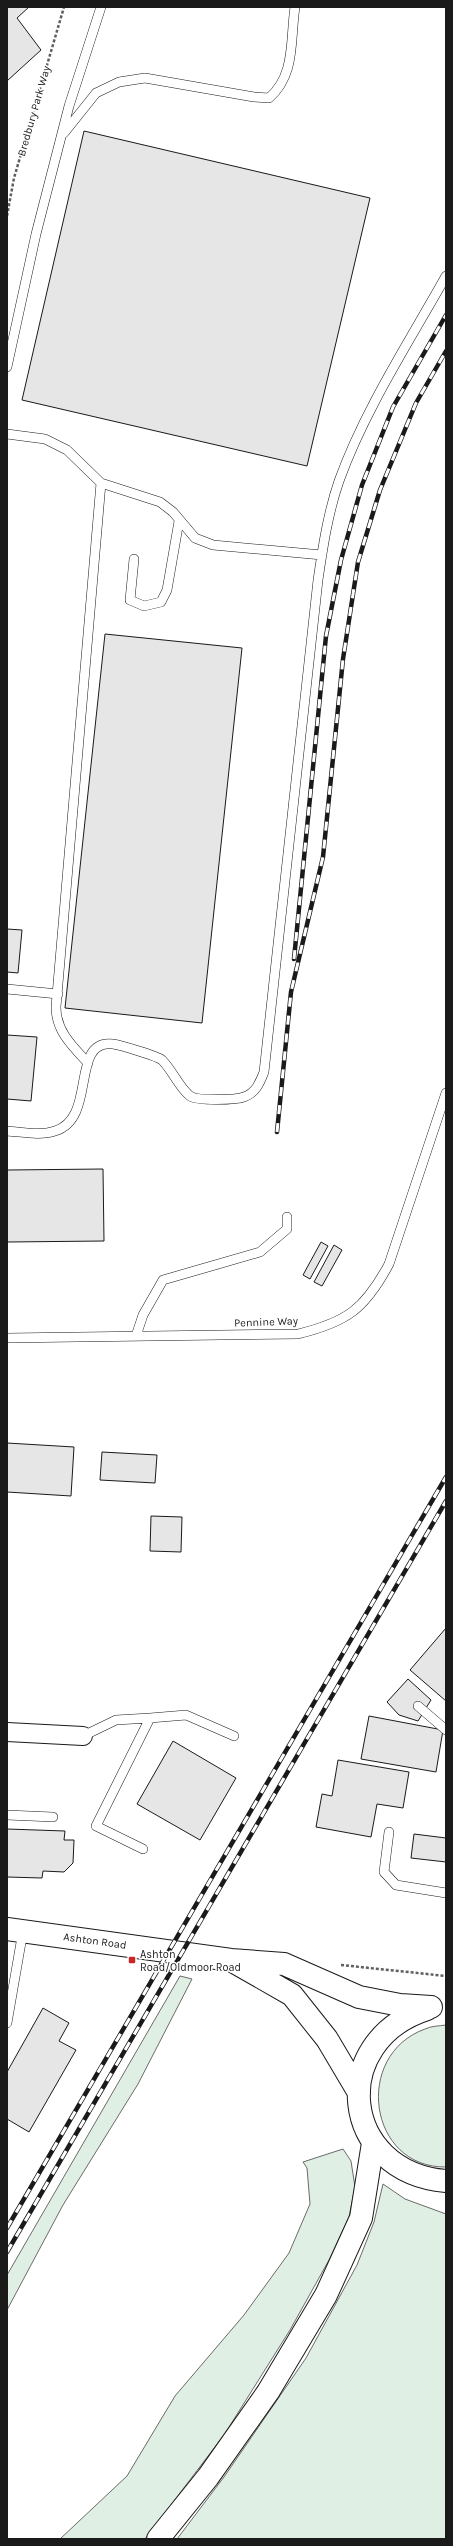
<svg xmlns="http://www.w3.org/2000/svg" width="453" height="2546" font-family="Karla,sans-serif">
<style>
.green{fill:#e0efe3;stroke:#6a6a6a}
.building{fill:#e6e6e6;stroke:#1a1a1a}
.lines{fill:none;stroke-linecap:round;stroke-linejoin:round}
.lane-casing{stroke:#1a1a1a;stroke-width:10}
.street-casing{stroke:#1a1a1a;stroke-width:20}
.highway-casing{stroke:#1a1a1a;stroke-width:24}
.path{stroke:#5f5f5f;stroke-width:2.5;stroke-dasharray:3 2;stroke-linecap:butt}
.lane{stroke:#fff;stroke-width:9}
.street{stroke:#fff;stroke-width:18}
.highway{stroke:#fff;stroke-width:22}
.rail-casing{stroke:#1a1a1a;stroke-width:4.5}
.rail{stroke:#fff;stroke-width:3;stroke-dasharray:9;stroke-linecap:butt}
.poi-dot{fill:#c62828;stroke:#fff;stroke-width:1.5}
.labels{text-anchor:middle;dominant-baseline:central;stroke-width:3;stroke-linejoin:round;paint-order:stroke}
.street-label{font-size:11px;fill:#1a1a1a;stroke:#fff}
.poi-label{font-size:11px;fill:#1a1a1a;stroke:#fff;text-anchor:start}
</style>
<rect width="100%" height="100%" fill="#fff"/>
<path class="green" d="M180 1976 192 1979 138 2084 63 2205 7 2310V2275Z
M446 2025V2167C368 2168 353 2055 425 2029 431 2026 439 2026 446 2025Z
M343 2149 351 2161 355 2187 349 2217 329 2260 290 2330 224 2435 145 2539H60L127 2476 175 2396 244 2315 289 2253 310 2204 307 2168 303 2162Z
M383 2184 405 2199 446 2214V2539H177L224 2477 306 2358 357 2265 374 2222Z"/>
<path class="building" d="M7 7H29L17 18 41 50 7 81Z
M84 131 370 198 307 466 22 400Z
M105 634 242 648 202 1023 65 1008Z
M7 929 22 930 18 973 7 972Z
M7 1035 37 1037 31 1101 7 1099Z
M103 1169 104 1241 7 1242V1170Z
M321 1242 328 1246 310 1279 303 1275Z
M334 1245 342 1250 322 1286 314 1282Z
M7 1443 74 1447 71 1496 7 1492Z
M102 1452 157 1455 155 1483 100 1480Z
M151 1516 182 1517 181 1552 150 1551Z
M446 1628V1701L410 1670Z
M408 1679 431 1700 418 1721 399 1715 387 1702Z
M369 1716 443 1730 436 1772 361 1759Z
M173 1741 236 1778 200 1840 137 1804Z
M338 1760 409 1772 403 1808 377 1804 371 1837 316 1827 322 1794 332 1796Z
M7 1829 65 1831 64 1840H74L73 1863 64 1872 43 1871 42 1878 7 1877Z
M414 1834 446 1838V1862L411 1858Z
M43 2008 69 2023 59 2041 76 2050 29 2132 7 2119V2072Z"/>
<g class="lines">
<g class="lane-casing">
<path id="lane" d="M64 133 96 93 119 82 145 78 254 97 269 98C296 75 290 39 295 7
M7 367 36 234 69 106 101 7
M7 434 45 439 67 450 101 483 160 502 173 512 195 538 213 545 322 555
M134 559 130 600 144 606 161 602 167 590 179 521
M7 989 58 994
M88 1063C72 1046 56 1031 56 1007L101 483
M7 1131C23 1132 40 1136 55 1131 98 1118 69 1039 113 1044 120 1045 157 1056 162 1060 173 1071 178 1086 190 1096 197 1101 236 1100 244 1097 256 1093 260 1082 264 1072L318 580C323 546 328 513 339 481 365 409 409 342 446 276
M136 1336 143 1315 163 1280 260 1252 287 1229V1217
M7 1338 298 1334C347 1322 365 1309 389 1264L446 1093
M418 1706 446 1730
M83 1736 116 1720 150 1718
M7 1815 53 1817
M389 1832 384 1872 396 1885 446 1893
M143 1849 96 1826 150 1718 186 1715 234 1736
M7 2023 23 1931"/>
</g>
<g class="street-casing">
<path id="street" d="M7 1732 83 1736"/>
</g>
<g class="highway-casing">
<path id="highway" d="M7 1929 231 1960 284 1964 359 1997 400 2005 431 2007
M236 1963 292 1995 327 2039 359 2093
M427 2009C327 2041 340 2172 446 2181
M158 2539 208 2477 268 2392 326 2295 361 2218 373 2143"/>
</g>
<path class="path" d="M7 216 14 178 64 7
M341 1965 446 1976"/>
<use href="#lane" class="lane"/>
<use href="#street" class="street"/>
<use href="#highway" class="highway"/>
<g class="rail-casing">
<path id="rail" d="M294 959 326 636 341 560 362 485 393 407 446 315
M277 1132 291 992 323 857 343 659 358 562 380 490 416 403 446 351
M7 2228 446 1477
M7 2252 446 1501"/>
</g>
<use href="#rail" class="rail"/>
</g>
<rect class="poi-dot" x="128" y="1956" width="8" height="8" rx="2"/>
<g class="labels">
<g class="street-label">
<text transform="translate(34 111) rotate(-74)">Bredbury Park Way</text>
<text transform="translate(266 1322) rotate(-2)">Pennine Way</text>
<text transform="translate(95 1941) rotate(8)">Ashton Road</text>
</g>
<g class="poi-label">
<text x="140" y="1954">Ashton<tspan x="140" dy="13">Road/Oldmoor Road</tspan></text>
</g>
</g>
<rect width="453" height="2546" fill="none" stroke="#1a1a1a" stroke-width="16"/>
</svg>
